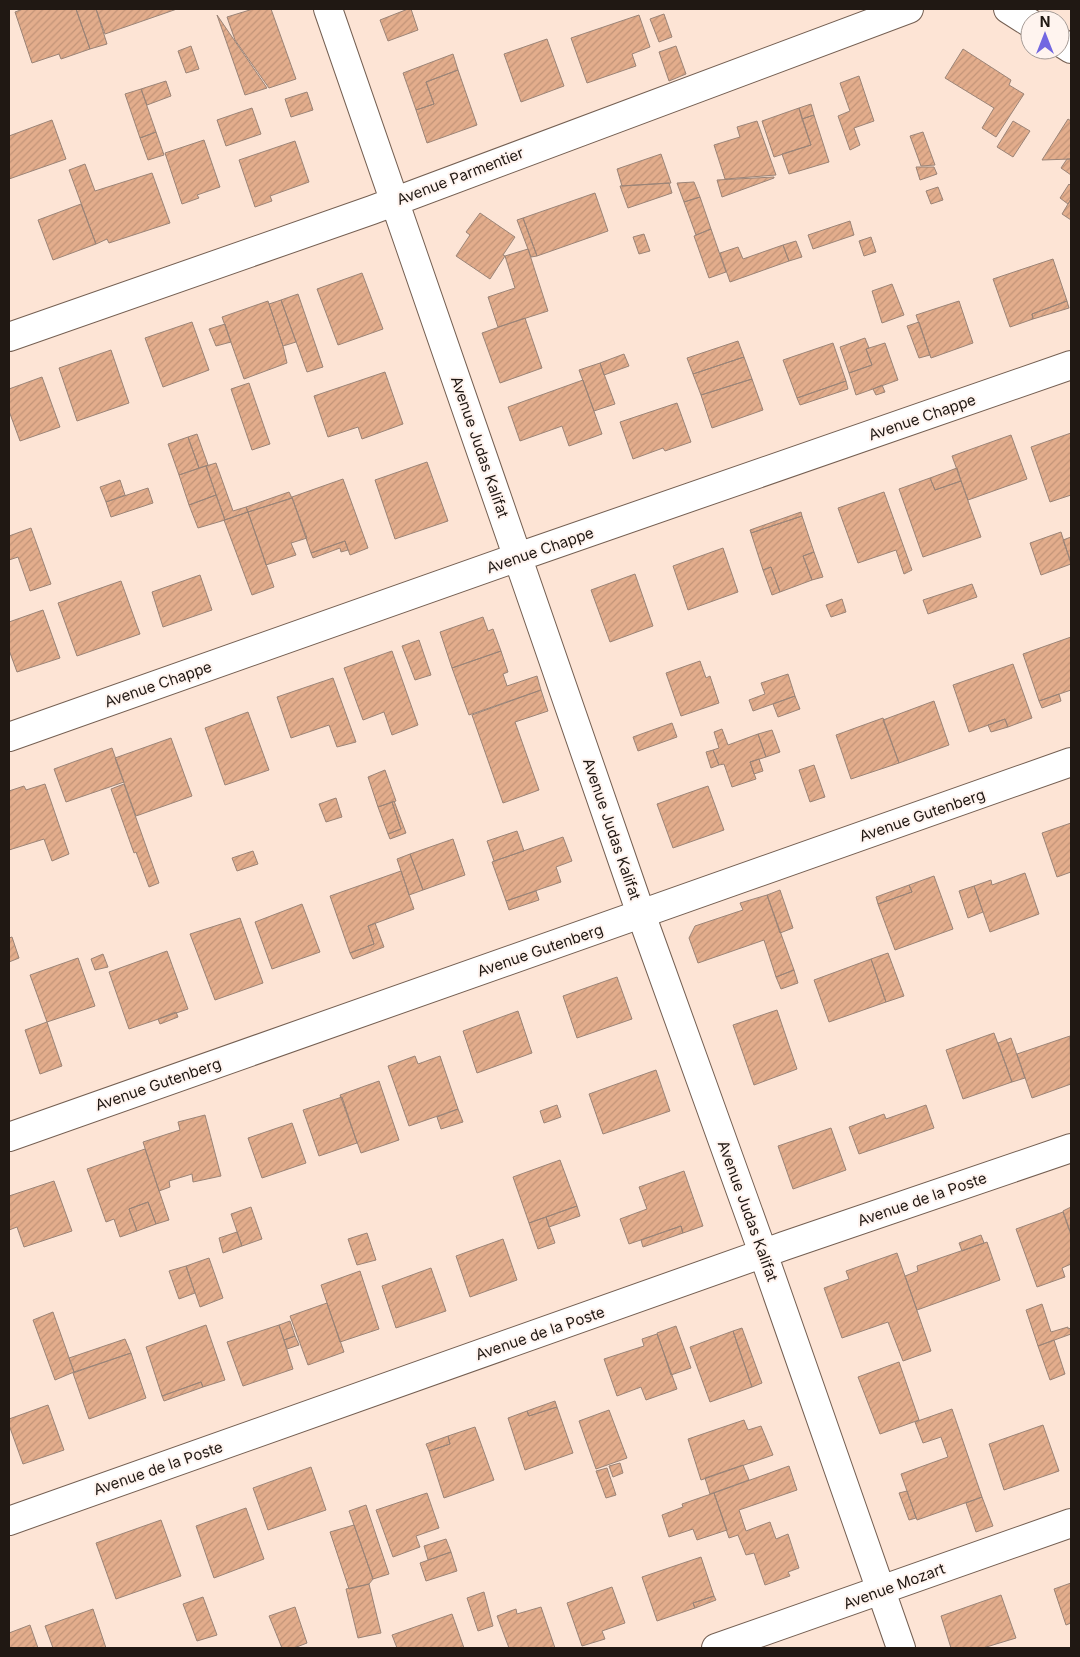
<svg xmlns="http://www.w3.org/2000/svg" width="1080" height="1657" font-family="Inter,sans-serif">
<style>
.building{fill:url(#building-hatch);stroke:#9b8477}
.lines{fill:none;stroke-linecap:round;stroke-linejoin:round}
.street-casing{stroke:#745f52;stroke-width:30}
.secondary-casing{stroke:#745f52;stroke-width:30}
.street{stroke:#fff;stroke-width:28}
.secondary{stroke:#fff;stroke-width:28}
.labels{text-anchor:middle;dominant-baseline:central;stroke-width:4;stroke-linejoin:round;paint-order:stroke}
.street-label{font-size:15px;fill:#201813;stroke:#fff4ef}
</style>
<defs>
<pattern id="building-hatch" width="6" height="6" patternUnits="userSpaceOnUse" patternTransform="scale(1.25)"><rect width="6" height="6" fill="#e3ad8c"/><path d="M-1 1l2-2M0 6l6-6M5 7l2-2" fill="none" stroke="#c29478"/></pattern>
</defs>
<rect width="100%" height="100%" fill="#fde4d5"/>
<path class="building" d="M23 9H76L90 49 61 59 59 54 32 63 15 12Z
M76 9H96L107 44 90 49Z
M96 9H177L105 34Z
M253 9H271L296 79 269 88 235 40 227 17Z
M408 9H411L418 30 388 41 380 20Z
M664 14 672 37 659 42 650 19Z
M217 15 267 88 245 95Z
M639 15 650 47 632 54 636 66 587 83 571 38Z
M547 39 564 86 521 102 504 54Z
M191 46 199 69 186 73 178 51Z
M676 46 686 74 669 81 659 52Z
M963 49 1011 80 1009 85 1024 94 996 137 982 128 994 108 945 78Z
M453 54 458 70 426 82 434 104 416 110 403 73Z
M458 70 477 125 427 143 416 110 434 104 426 82Z
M859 76 874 121 854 128 860 145 850 150 838 116 850 111 840 83Z
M166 81 171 96 147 105 141 89Z
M141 89 156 132 140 138 125 94Z
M307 92 313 110 291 117 285 99Z
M811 104 814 115 802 119 799 108Z
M252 108 261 134 226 146 217 120Z
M799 108 811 145 774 157 762 121Z
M814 115 829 162 789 174 782 154 811 145 802 119Z
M1068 119 1071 121V159L1042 160Z
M52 120 66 159 9 179V136Z
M757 121 776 175 725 179 714 145 740 137 737 127Z
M1013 121 1030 131 1013 157 997 147Z
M156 132 164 155 148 160 140 138Z
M923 132 935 165 921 166 910 136Z
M204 140 220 187 197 195 199 198 182 204 165 153Z
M295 141 309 182 270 196 272 201 255 207 239 160Z
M661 154 671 183 622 186 617 169Z
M1067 159H1071V175L1061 168Z
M85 164 95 191 152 173 170 223 109 243 107 239 96 244 69 170Z
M916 167H934L937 174 920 180Z
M774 177V178L722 197 717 180Z
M694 182 700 197 684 202 677 183Z
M669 183 672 193 628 208 620 186Z
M1069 184 1071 186V199L1068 204 1060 198Z
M938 187 943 200 931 204 926 191Z
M595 193 608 231 537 256 523 218Z
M700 197 711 229 696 235 684 202Z
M1071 199V220L1062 214Z
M81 204 96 244 53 260 38 220Z
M480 213 515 237 503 255 505 256 490 279 456 256 470 235 466 232Z
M523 218 537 256 531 257 517 220Z
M850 221 854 235 813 249 808 235Z
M711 229 726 272 709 278 694 236Z
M644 234 650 251 639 254 633 237Z
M871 237 876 252 864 256 859 241Z
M796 241 802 257 789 261 783 245Z
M783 245 789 261 730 282 720 253 738 247 743 259Z
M528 249 548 311 498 327 488 297 515 288 505 256Z
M1053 259 1067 301 1032 314 1033 319 1010 327 993 279Z
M362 273 383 329 338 345 317 289Z
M892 284 904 315 882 323 872 291Z
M298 294 323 367 307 372 281 300Z
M281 300 296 342 283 346 269 304Z
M268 301 283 346 287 363 244 379 222 317Z
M959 301 973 343 931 358 916 315Z
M1067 301 1069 308 1033 319 1032 314Z
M525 318 542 368 500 383 482 333Z
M192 322 209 370 163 387 145 338Z
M919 322 930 355 919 358 907 326Z
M225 324 231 342 216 346 209 329Z
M865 338 869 348 866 349 872 365 849 373 840 347Z
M738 341 744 357 693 374 687 358Z
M833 343 846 381 797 398 783 360Z
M885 343 898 380 856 395 849 373 872 365 866 349Z
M111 350 129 403 77 421 59 368Z
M624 354 629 366 604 375 600 363Z
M744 357 752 379 701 395 693 374Z
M600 363 615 404 594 411 579 370Z
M385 372 403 424 362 439 358 427 328 437 314 396Z
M42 377 60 427 20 441 9 411V389Z
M752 379 763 410 712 428 701 395Z
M583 380 602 434 569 446 562 426 520 441 508 407Z
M846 381 848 389 800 405 797 398Z
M249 383 270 444 252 450 231 389Z
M882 385 885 392 876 395 873 389Z
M677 403 691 442 665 451 663 448 633 459 620 422Z
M1071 433V495L1050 502 1031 447Z
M197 434 208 465 199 468 188 437Z
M1011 435 1027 479 968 500 952 456Z
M188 437 199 468 179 475 168 444Z
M427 462 448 521 395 539 375 480Z
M216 463 233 511 246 507 248 512 225 520 206 466Z
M206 466 216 495 189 505 179 475Z
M957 468 961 481 935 490 930 478Z
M930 478 935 490 961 481 981 537 923 557 899 489Z
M343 479 368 548 350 555 345 541 311 553 292 497Z
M120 480 125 495 106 502 100 487Z
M148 488 153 503 111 517 106 502Z
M289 492 292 498 248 512 246 507Z
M884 492 912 570 904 574 896 550 858 563 838 508Z
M216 495 225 520 198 528 189 505Z
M292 498 307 538 291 543 296 555 266 565 248 512Z
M248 512 274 587 252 595 224 520Z
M801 512 802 516 751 533 750 530Z
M802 516 814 552 803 556 812 580 780 592 771 567 763 570 751 533Z
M31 528 51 584 30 591 18 557 9 560V536Z
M1061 532 1071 564 1041 575 1030 543Z
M1071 537V562L1063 540Z
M345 541 348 550 341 552 340 548 313 558 311 553Z
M723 548 738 592 688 610 673 566Z
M814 552 823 577 812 580 803 556Z
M771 567 780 592 772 595 763 570Z
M635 574 653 626 610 642 591 590Z
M200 575 212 610 163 627 152 592Z
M121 581 140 634 77 656 58 603Z
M972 584 977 597 928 614 923 600Z
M842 599 846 612 831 617 826 605Z
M43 610 60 658 17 672 9 650V622Z
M483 617 488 631 493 629 501 651 452 668 440 632Z
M1071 637V690L1039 701 1023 654Z
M419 640 431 675 415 680 402 646Z
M392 651 418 725 392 735 384 712 363 720 344 668Z
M501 651 508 672 503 674 507 686 537 676 541 690 469 715 452 668Z
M700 661 706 678 710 676 719 703 681 716 666 673Z
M1013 664 1032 718 1008 727 1005 719 969 732 953 685Z
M788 674 795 696 753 711 749 700 765 694 761 683Z
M333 678 356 742 337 747 329 725 291 738 277 697Z
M541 690 548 711 515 722 539 790 503 803 472 715Z
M1059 694 1061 701 1042 708 1039 701Z
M795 696 800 709 778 717 773 704Z
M934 701 949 745 899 763 883 720Z
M248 712 269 770 225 785 205 728Z
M883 718 899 763 851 779 836 735Z
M1005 719 1008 727 991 732 988 725Z
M672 723 677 737 638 751 633 737Z
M722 729 728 745 758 734 766 757 750 762 756 779 732 787 724 764 719 765 713 750 719 748 714 732Z
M772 730 780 752 766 757 758 734Z
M171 738 192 796 136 816 115 758Z
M112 748 124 782 66 802 54 769Z
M713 750 719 765 711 768 706 752Z
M759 759 763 771 754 774 750 762Z
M814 765 825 797 810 802 799 770Z
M385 770 396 801 378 807 368 777Z
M45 784 69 854 52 861 44 839 9 850V791L24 786 26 790Z
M124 784 159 883 149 887 136 852 134 853 111 789Z
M708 786 724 830 673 848 657 804Z
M336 798 342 817 326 822 319 804Z
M394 801 406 833 390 839 388 834 401 829 392 802Z
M392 802 401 829 388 834 378 807Z
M1071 823V872L1057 877 1042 833Z
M517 831 524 851 494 861 487 841Z
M563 837 572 861 556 867 561 882 506 901 492 862Z
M453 839 465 875 423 890 410 854Z
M253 851 258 864 237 871 232 858Z
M410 854 423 890 409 895 397 859Z
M401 871 414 909 368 926 374 944 350 953 330 896Z
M1025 873 1039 914 990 932 974 886 991 880 992 885Z
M934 876 953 929 895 950 878 904 912 892 909 885Z
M909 885 912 892 878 904 876 897Z
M974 886 983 912 968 918 959 891Z
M780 890 793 928 780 933 767 895Z
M536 891 539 900 509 910 506 901Z
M767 895 794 970 776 977 764 940 698 963 689 938 695 926 743 910 740 903Z
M302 904 320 952 272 969 255 922Z
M240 918 263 983 215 1000 190 934Z
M375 923 384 947 353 959 350 953 374 944 368 926Z
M12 937 19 958 9 962V938Z
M167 951 188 1009 129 1029 109 972Z
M888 953 904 996 886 1002 871 959Z
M103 954 108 967 95 970 91 959Z
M78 958 95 1006 47 1022 30 975Z
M871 959 886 1002 829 1022 814 980Z
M794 970 798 983 781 989 776 977Z
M617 977 632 1019 577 1038 563 996Z
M777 1010 797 1069 754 1085 733 1025Z
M518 1011 532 1053 477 1073 463 1031Z
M176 1012 178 1017 160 1024 158 1019Z
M47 1022 62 1066 40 1074 25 1030Z
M994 1033 1012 1082 963 1099 946 1050Z
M1070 1036 1071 1084 1032 1098 1017 1054Z
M1011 1038 1025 1078 1012 1082 998 1043Z
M415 1056 418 1064 440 1056 458 1109 409 1126 388 1066Z
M656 1070 670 1111 603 1134 589 1094Z
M379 1081 399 1140 361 1153 340 1095Z
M342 1097 357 1143 319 1156 303 1110Z
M557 1105 561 1117 544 1123 540 1111Z
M926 1105 934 1128 859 1154 849 1127 884 1114 886 1119Z
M458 1109 463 1122 441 1129 437 1117Z
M205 1115 221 1176 193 1182 192 1174 169 1181 170 1187 159 1191 143 1142 180 1130 178 1122Z
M292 1123 306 1163 262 1178 248 1138Z
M831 1128 846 1170 793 1189 778 1146Z
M145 1149 169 1220 156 1224 148 1202 129 1209 137 1231 120 1237 114 1219 106 1222 87 1169Z
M560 1160 577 1206 529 1223 513 1177Z
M684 1171 703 1226 683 1233 681 1226 629 1244 620 1219 647 1209 639 1187Z
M54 1181 72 1231 24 1247 17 1227 9 1230V1196Z
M148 1202 156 1224 137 1231 129 1209Z
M577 1206 580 1216 549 1227 546 1217Z
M251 1207 262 1239 242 1246 231 1214Z
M1071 1207V1230L1070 1231 1063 1211Z
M1063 1212 1071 1235V1264L1062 1268 1065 1277 1037 1287 1016 1229Z
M546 1217 555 1243 538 1249 529 1223Z
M681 1226 683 1233 643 1247 641 1240Z
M237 1232 242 1246 223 1253 219 1238Z
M367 1233 376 1260 357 1265 348 1239Z
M981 1235 984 1243 962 1251 959 1243Z
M503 1239 517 1280 470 1297 456 1256Z
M987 1242 1000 1280 917 1310 905 1276 918 1271 917 1266Z
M897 1253 931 1351 903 1361 888 1322 842 1338 824 1288 849 1279 846 1271Z
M209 1258 223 1298 200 1307 186 1266Z
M186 1266 195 1293 179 1299 169 1271Z
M431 1268 446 1311 396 1328 382 1286Z
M360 1271 379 1329 340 1342 321 1285Z
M327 1303 344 1352 308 1365 290 1316Z
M1042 1304 1051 1332 1068 1327V1329L1071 1328V1334L1038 1346 1026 1310Z
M53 1312 74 1372 55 1380 33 1320Z
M290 1321 295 1336 284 1340 279 1325Z
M206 1325 225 1380 203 1387 201 1382 162 1396 146 1347Z
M279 1325 293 1369 243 1386 227 1342Z
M676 1326 691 1368 671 1375 657 1333Z
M742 1328 762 1383 752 1387 733 1331Z
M733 1331 752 1387 710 1402 690 1347Z
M657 1334 677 1389 646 1400 641 1387 617 1396 604 1359 644 1346 642 1339Z
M295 1336 299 1345 287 1349 284 1340Z
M125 1339 131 1353 74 1372 69 1358Z
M1054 1340 1065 1374 1050 1380 1038 1346Z
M131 1353 146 1398 89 1419 73 1373Z
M899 1362 919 1420 880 1434 858 1377Z
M201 1382 203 1387 164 1401 162 1396Z
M555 1401 557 1407 529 1416 527 1411Z
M48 1405 64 1450 23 1464 9 1425V1419Z
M557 1407 573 1453 525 1470 508 1418 527 1411 529 1416Z
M952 1409 982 1497 917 1520 901 1474 948 1457 941 1437 923 1443 915 1422Z
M609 1410 627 1458 596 1469 579 1421Z
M744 1420 748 1430 761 1426 773 1455 701 1480 688 1439Z
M1043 1425 1059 1471 1004 1490 989 1444Z
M475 1427 494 1480 444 1498 429 1451 450 1444 448 1436Z
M448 1436 450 1444 429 1451 426 1444Z
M620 1463 623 1473 613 1477 609 1466Z
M743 1465 749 1480 710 1494 705 1478Z
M789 1466 797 1490 739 1510 746 1531 770 1522 776 1539 788 1534 799 1568 788 1572 790 1576 765 1585 754 1553 746 1555 738 1535 729 1538 714 1493Z
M311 1467 326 1510 268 1530 253 1488Z
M607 1468 616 1495 606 1498 596 1471Z
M907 1491 916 1518 909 1520 899 1493Z
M427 1493 439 1528 416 1536 420 1547 393 1557 376 1510Z
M714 1493 727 1530 697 1540 693 1529 669 1537 662 1515 683 1507 682 1504Z
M982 1497 993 1526 976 1532 966 1503Z
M366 1505 389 1574 373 1579 349 1511Z
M246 1508 264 1559 214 1578 196 1526Z
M161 1520 181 1576 116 1599 96 1543Z
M354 1525 373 1579 369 1584 349 1589 330 1532Z
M446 1539 451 1552 428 1560 424 1546Z
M451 1552 457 1571 426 1581 420 1563Z
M701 1557 714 1596 693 1603 695 1608 657 1621 642 1577Z
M1071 1583V1623L1066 1625 1054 1589Z
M369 1584 381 1633 358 1638 346 1589Z
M612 1587 625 1623 602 1631 605 1639 582 1646 567 1603Z
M484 1592 493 1626 478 1631 467 1598Z
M1001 1595 1016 1638 983 1648H951L941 1616Z
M714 1596 716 1600 695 1608 693 1603Z
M203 1597 217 1635 197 1641 183 1604Z
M295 1607 307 1643 294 1648H282L269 1616Z
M541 1607 555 1648H509L497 1616 516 1609 517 1614Z
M93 1609 106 1648H53L45 1626Z
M452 1614 464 1648H397L392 1635Z
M30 1625 38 1648H9V1633Z"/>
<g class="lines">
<g class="street-casing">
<path id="street" d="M328 9 641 914 758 1239 901 1648
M9 337 372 210 909 9
M9 737 518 557 1071 365
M9 1137 1071 762
M9 1521 784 1246 1071 1148
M716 1648 1071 1523"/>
</g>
<g class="secondary-casing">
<path id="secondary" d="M1008 9 1030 23
M1060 42 1071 49"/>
</g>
<use href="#street" class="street"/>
<use href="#secondary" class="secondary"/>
</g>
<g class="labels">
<g class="street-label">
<text transform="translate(460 176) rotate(-21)">Avenue Parmentier</text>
<text transform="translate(922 417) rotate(-19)">Avenue Chappe</text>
<text transform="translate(480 447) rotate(71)">Avenue Judas Kalifat</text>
<text transform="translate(540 550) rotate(-19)">Avenue Chappe</text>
<text transform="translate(158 684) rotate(-19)">Avenue Chappe</text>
<text transform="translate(922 815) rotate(-19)">Avenue Gutenberg</text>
<text transform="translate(612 829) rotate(71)">Avenue Judas Kalifat</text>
<text transform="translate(540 950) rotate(-19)">Avenue Gutenberg</text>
<text transform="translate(158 1084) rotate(-19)">Avenue Gutenberg</text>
<text transform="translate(922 1199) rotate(-19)">Avenue de la Poste</text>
<text transform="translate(748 1211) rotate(70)">Avenue Judas Kalifat</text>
<text transform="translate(540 1333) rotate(-19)">Avenue de la Poste</text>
<text transform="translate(158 1468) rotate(-19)">Avenue de la Poste</text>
<text transform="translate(894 1586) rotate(-20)">Avenue Mozart</text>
</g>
</g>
<rect width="1080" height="1657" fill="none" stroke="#201813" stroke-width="20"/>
<g transform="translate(1045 35)"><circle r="24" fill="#fff4ef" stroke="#a69c97"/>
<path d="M0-4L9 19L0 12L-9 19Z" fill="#7267e1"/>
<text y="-8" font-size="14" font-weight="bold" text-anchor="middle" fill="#201813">N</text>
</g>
</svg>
